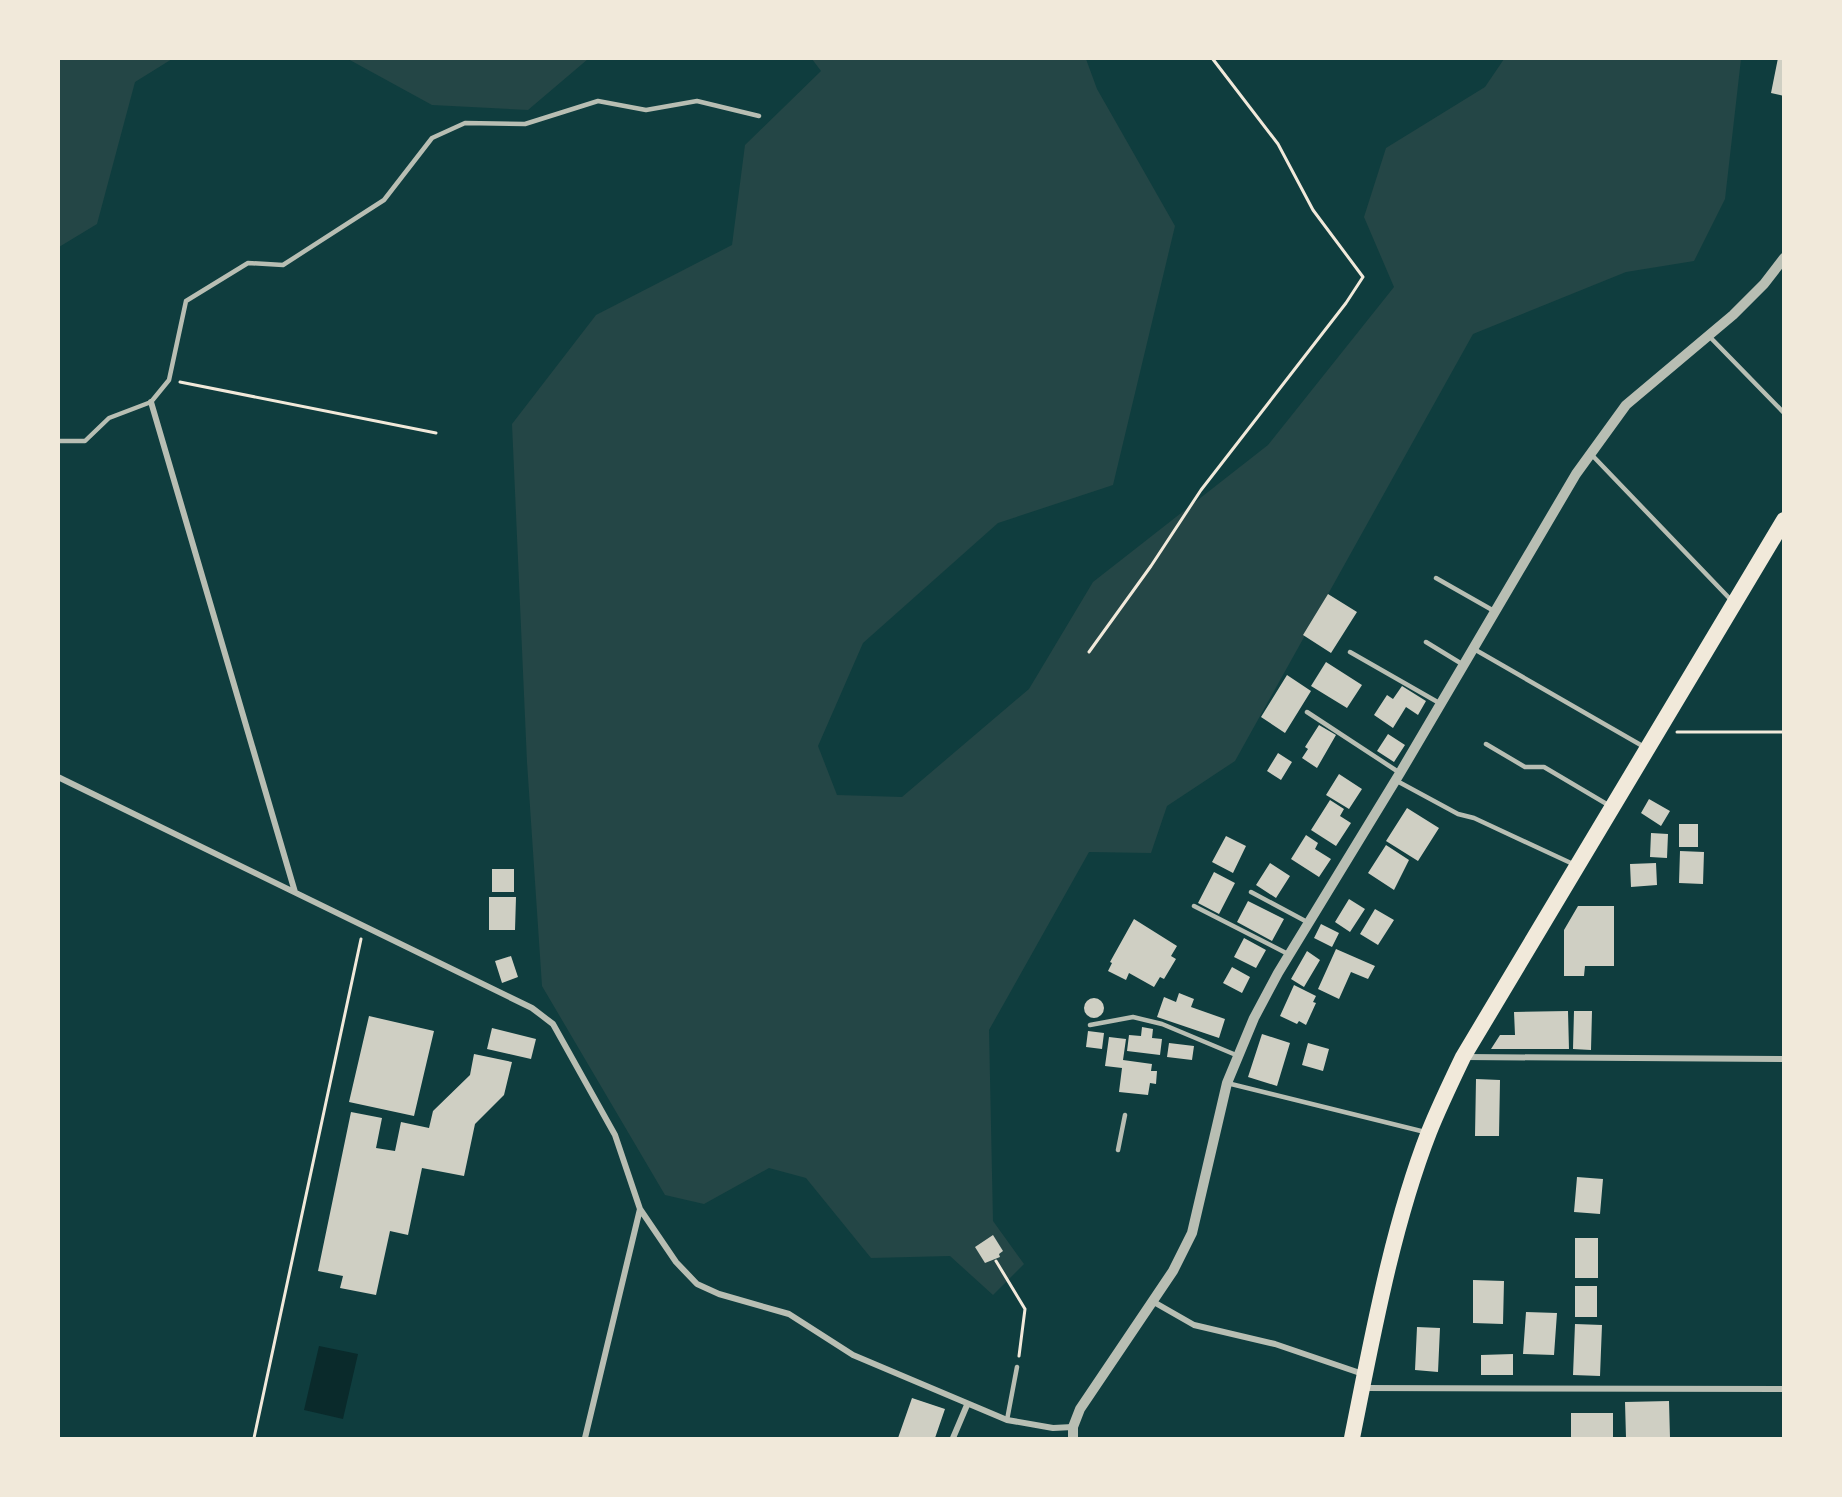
<svg xmlns="http://www.w3.org/2000/svg" width="1842" height="1497" font-family="'Asap Condensed',sans-serif">
<style>
.green{fill:#244646}
.water{fill:#0a2a2b}
.building{fill:#cfcfc3}
.lines{fill:none;stroke-linecap:round;stroke-linejoin:round}
.path{stroke:#f1e9da;stroke-width:3}
.service{stroke:#b8beb3;stroke-width:4.5}
.minor{stroke:#b8beb3;stroke-width:6}
.tertiary{stroke:#b8beb3;stroke-width:10}
.trunk{stroke:#f1e9da;stroke-width:16}
</style>
<rect width="100%" height="100%" fill="#0f3d3e"/>
<path class="green" d="M58 59H172L135 82 97 224 59 247Z
M348 59H588L528 110 432 105Z
M812 59H1086L1097 89 1175 226 1113 485 998 523 863 643 818 746 837 795 902 797 1029 689 1093 582 1268 445 1394 287 1364 217 1386 148 1485 87 1504 59H1741L1725 199 1694 261 1626 272 1473 334 1235 761 1167 806 1151 853 1089 852 989 1030 993 1221 1024 1264 993 1295 950 1256 871 1258 806 1178 769 1168 704 1204 665 1195 542 986 527 762 512 424 596 315 732 245 745 145 821 71Z"/>
<path class="water" d="M319 1346 358 1354 343 1419 304 1410Z"/>
<path class="building" d="M1778 58H1784V96L1771 93Z
M1328 594 1357 612 1331 653 1303 635Z
M1326 662 1362 685 1347 708 1311 686Z
M1287 675 1311 691 1285 733 1261 717Z
M1402 686 1426 701 1418 715 1406 707 1393 728 1374 715 1387 695 1393 699Z
M1319 725 1336 735 1317 768 1302 758 1308 749 1305 747Z
M1388 734 1405 745 1394 762 1377 751Z
M1278 753 1292 762 1281 780 1267 771Z
M1339 774 1362 789 1349 809 1326 795Z
M1649 799 1670 811 1661 826 1641 813Z
M1330 800 1344 809 1340 816 1351 823 1336 846 1311 830Z
M1407 808 1439 828 1418 861 1386 841Z
M1679 824H1698V847H1679Z
M1651 833 1668 834 1667 858 1650 857Z
M1306 835 1318 843 1315 849 1331 859 1319 877 1291 859Z
M1226 836 1246 846 1233 873 1212 862Z
M1386 845 1409 860 1394 890 1368 873Z
M1680 851 1704 852 1703 884 1679 883Z
M1270 863 1290 876 1276 898 1256 885Z
M1656 863 1657 885 1631 887 1630 864Z
M492 869H514V892H492Z
M1214 872 1235 883 1219 914 1198 903Z
M489 897H516L515 930H489Z
M1349 899 1365 909 1350 932 1335 922Z
M1248 901 1284 919 1272 941 1237 922Z
M1578 906H1614V966H1585L1584 976H1564V930Z
M1375 909 1394 920 1378 945 1360 934Z
M1134 919 1177 946 1171 956 1176 959 1164 979 1160 977 1154 987 1129 973 1126 980 1108 971 1112 963 1110 962Z
M1321 924 1339 933 1332 947 1314 938Z
M1244 938 1266 950 1256 968 1234 957Z
M1336 949 1375 966 1368 979 1351 972 1339 999 1318 989Z
M1307 951 1320 960 1304 987 1291 979Z
M511 956 518 977 502 983 495 961Z
M1232 967 1250 977 1242 993 1223 983Z
M1294 985 1316 996 1313 1002 1316 1003 1306 1025 1299 1021 1297 1024 1280 1016Z
M1179 993 1194 999 1191 1007 1225 1019 1219 1038 1157 1017 1164 997 1176 1002Z
M1084 1008a10 10 0 1 1 20 0a10 10 0 1 1-20 0Z
M1568 1011 1569 1049H1491L1500 1035H1515L1514 1012Z
M1574 1011H1592L1591 1050 1573 1049Z
M369 1016 434 1031 414 1116 349 1102Z
M1142 1027 1153 1029 1152 1038 1162 1039 1160 1055 1127 1051 1129 1035 1141 1036Z
M492 1028 536 1039 531 1059 487 1049Z
M1088 1031 1104 1033 1102 1049 1086 1047Z
M1262 1034 1290 1043 1277 1086 1248 1077Z
M1109 1037 1126 1039 1123 1060 1152 1064 1151 1071H1157L1156 1084 1150 1083 1148 1095 1119 1092 1122 1068 1105 1066Z
M1169 1043 1194 1046 1192 1060 1167 1057Z
M1308 1043 1329 1049 1323 1071 1302 1065Z
M474 1054 512 1062 504 1095 475 1124 464 1176 422 1168 408 1235 390 1231 376 1295 340 1288 343 1276 318 1271 351 1112 382 1118 376 1148 395 1151 401 1122 429 1128 433 1111 470 1075Z
M1476 1079 1500 1080 1499 1136H1475Z
M1577 1177 1603 1179 1600 1214 1574 1212Z
M993 1235 1003 1251 999 1254 1000 1257 985 1263 975 1247Z
M1575 1238H1598V1278H1575Z
M1473 1280 1504 1281 1503 1324 1473 1323Z
M1575 1286H1597V1317H1575Z
M1526 1312 1557 1313 1554 1355 1523 1354Z
M1575 1324 1602 1325 1600 1376 1573 1375Z
M1417 1327 1440 1328 1438 1372 1415 1370Z
M1513 1354V1375H1481V1355Z
M912 1398 945 1409 935 1438H898Z
M1669 1401 1670 1438H1626L1625 1402Z
M1571 1413H1613V1438H1571Z"/>
<g class="lines">
<path class="path" d="M180 382 436 433
M1089 652 1151 566 1201 490 1346 303 1363 277 1313 210 1278 144 1212 58
M1677 732H1784
M996 1261 1025 1309 1019 1356
M254 1438 361 939"/>
<path class="service" d="M1708 335 1784 413
M58 441H85L109 418 151 402 169 380 186 301 248 263 283 265 384 200 432 138 465 123 525 124 598 101 646 110 697 101 759 116
M1590 453 1732 601
M1436 578 1494 611
M1426 642 1462 664
M1474 649 1646 748
M1350 652 1441 704
M1307 712 1400 773
M1486 744 1525 767H1544L1610 806
M1397 781 1458 814 1474 818 1573 864
M1251 892 1309 923
M1194 906 1288 954
M1090 1025 1133 1017 1162 1024 1236 1055
M1227 1083 1425 1132
M1118 1150 1125 1115
M1007 1420 1017 1367"/>
<path class="minor" d="M151 402 295 892
M58 777 532 1008 553 1024 615 1135 640 1209 676 1262 697 1284 719 1294 789 1314 853 1355 1007 1420 1053 1428 1073 1427
M1466 1057 1784 1059
M1152 1301 1194 1325 1275 1344 1363 1374
M1364 1388 1784 1389
M585 1438 640 1209
M953 1438 967 1405"/>
<path class="tertiary" d="M1073 1438V1427L1080 1409 1173 1271 1192 1233 1227 1083 1254 1018 1278 973 1400 773 1576 474 1626 405 1733 315 1764 284 1784 258"/>
<path class="trunk" d="M1352 1438C1372 1339 1392 1227 1429 1132 1439 1107 1451 1082 1463 1057L1784 520"/>
</g>
<rect width="1842" height="1497" fill="none" stroke="#f1e9da" stroke-width="120"/>
</svg>
